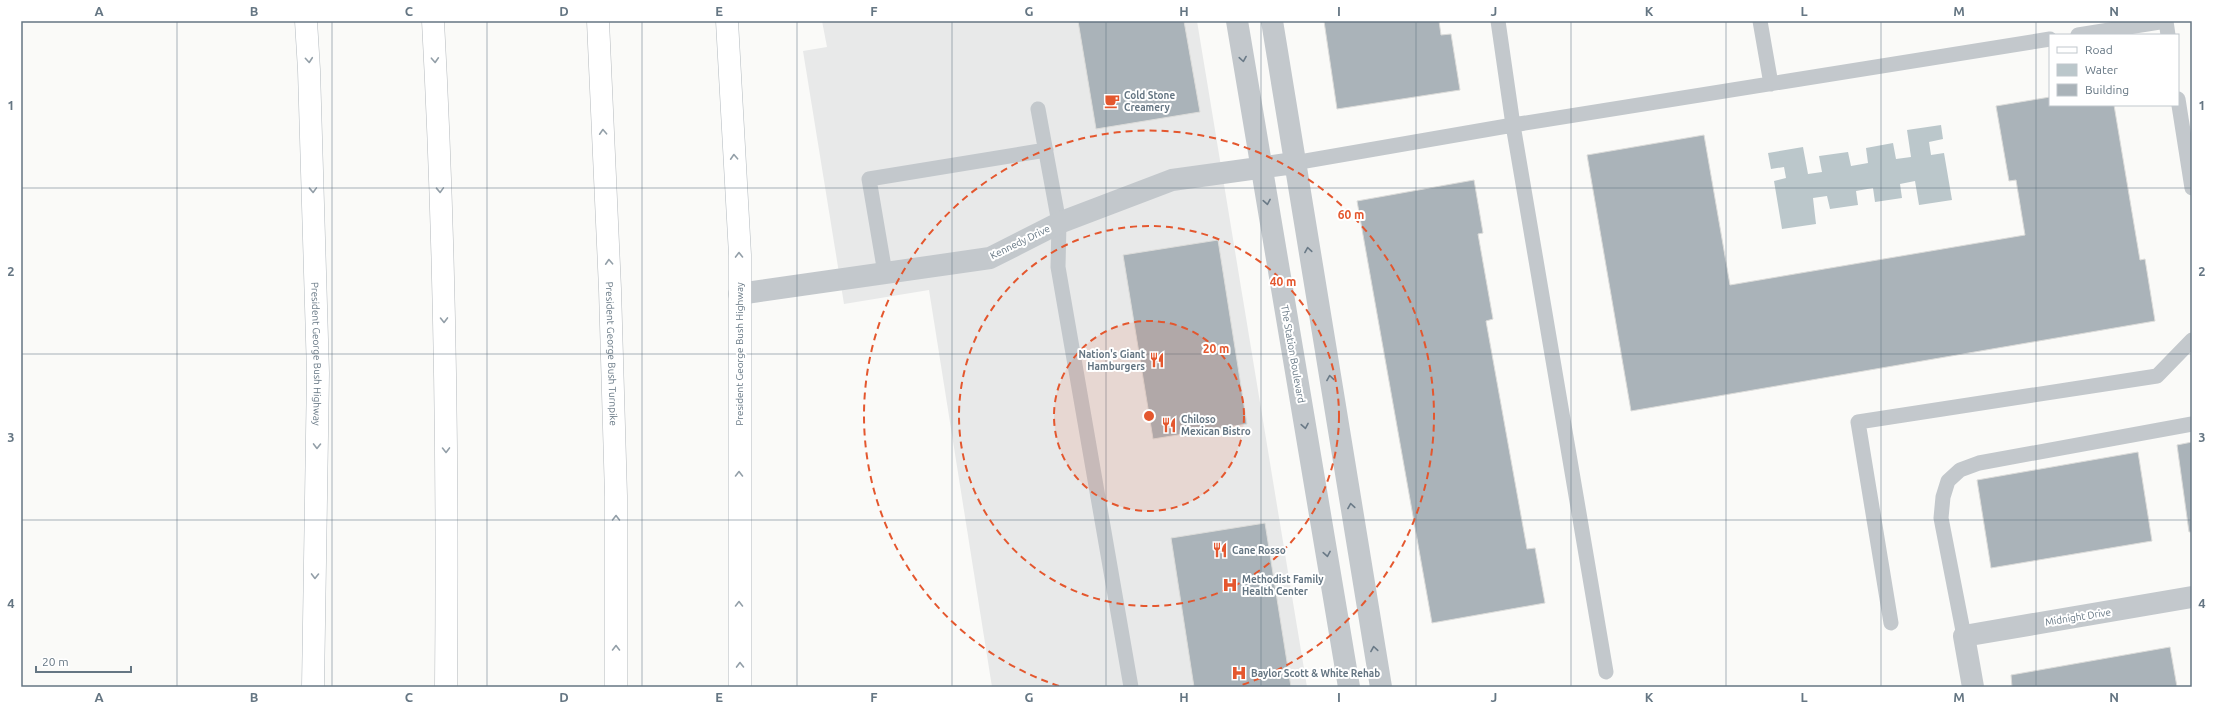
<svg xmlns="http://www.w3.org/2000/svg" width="2213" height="708" font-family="Ubuntu,sans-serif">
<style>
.built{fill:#e8e9e9}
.water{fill:#bbc7cb}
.building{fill:#aab3b9;stroke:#dcdcda}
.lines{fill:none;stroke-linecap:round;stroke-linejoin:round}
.secondary-casing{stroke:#b3babf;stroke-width:23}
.motorway-casing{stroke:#b4b9bd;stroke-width:23}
.service{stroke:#c3c8cc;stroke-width:15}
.minor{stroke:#c3c8cc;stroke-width:22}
.tertiary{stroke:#c3c8cc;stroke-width:22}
.secondary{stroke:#fff;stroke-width:22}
.motorway{stroke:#fff;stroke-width:22}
.oneway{stroke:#6a7a87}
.oneway2{stroke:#939fa8}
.grid{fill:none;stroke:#657683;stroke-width:1;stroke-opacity:0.55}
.ring{fill:none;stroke:#e4572e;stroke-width:2;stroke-dasharray:7 5}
.labels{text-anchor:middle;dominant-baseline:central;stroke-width:4;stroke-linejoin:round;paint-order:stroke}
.poi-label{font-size:10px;font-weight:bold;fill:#657683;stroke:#fff;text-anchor:start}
.street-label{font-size:10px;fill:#657683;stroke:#fff}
.centre{fill:#e4572e;stroke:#fff;stroke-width:2}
.ring-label{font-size:12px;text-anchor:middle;font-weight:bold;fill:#e4572e;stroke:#fff;stroke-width:4;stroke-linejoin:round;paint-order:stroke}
.neatline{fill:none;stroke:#657683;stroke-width:1.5}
.grid-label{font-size:13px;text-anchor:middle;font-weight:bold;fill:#657683}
</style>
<rect width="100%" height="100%" fill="#fafaf8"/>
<path class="built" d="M822 21H1197L1307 687H992L929 290 844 304 803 51 827 47Z"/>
<path class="water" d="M1941 125 1943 139 1929 142 1931 155 1944 153 1952 200 1919 205 1915 181 1900 184 1902 198 1875 202 1873 188 1856 191 1858 205 1830 209 1827 196 1813 198 1816 224 1782 229 1774 181 1786 178 1784 167 1771 169 1768 153 1803 147 1808 174 1822 172 1819 156 1848 152 1851 166 1868 163 1866 148 1893 143 1896 159 1911 157 1907 130Z"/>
<path class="building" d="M1078 21H1184L1200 112 1096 129Z
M1324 21H1439L1441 35 1451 34 1460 90 1337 109Z
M2050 97V105H2114L2140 260 2145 259 2155 321 1631 411 1587 155 1704 135 1730 285 2025 235 2016 180 2009 181 1996 106Z
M1474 180 1483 233 1478 234 1493 319 1486 321 1527 549 1535 548 1545 603 1432 623 1357 201Z
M1218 240 1247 424 1153 439 1123 255Z
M2192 442V532H2189L2177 445Z
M2138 452 2152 541 1991 568 1977 480Z
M1265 523 1291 687H1194L1171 538Z
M2170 647 2177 687H2012L2011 675Z"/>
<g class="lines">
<g class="secondary-casing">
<g id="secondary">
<path id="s1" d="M306 21 309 70 318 373 313 687"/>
<path d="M727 21 740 255V687"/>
</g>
</g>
<g class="motorway-casing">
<g id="motorway">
<path d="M433 21C445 243 448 465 446 687"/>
<path id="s2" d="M598 21 610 289 616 496V687"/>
</g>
</g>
<path class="service" d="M1498 21 1513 125 1606 672
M1760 21 1771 84
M2078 35 2166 21 2168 35
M2178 99 2192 188
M1038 109 1059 223 1058 267 1131 687
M1294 163 1513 125 2050 39
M885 273 869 179 1046 150
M1891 623 1858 422 2157 376 2192 340
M1964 636 1941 518 1943 497 1948 481 1960 470 1979 463 2192 424"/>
<path class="minor" d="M1973 687 1964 636 2192 597"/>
<path class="tertiary" d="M1237 21 1349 687
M1272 21 1381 687
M739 294 990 258 1059 223 1172 180 1294 163"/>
<use href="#secondary" class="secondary"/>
<use href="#motorway" class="motorway"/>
</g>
<defs><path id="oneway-chevron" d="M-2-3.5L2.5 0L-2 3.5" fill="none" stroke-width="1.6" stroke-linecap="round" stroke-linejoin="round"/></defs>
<g class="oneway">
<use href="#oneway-chevron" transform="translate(1243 59) rotate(81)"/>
<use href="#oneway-chevron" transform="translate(1267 202) rotate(80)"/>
<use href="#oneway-chevron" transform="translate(1308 250) rotate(-99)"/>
<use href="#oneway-chevron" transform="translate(1330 378) rotate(-99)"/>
<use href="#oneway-chevron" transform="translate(1305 426) rotate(80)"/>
<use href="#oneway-chevron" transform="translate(1351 506) rotate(-99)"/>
<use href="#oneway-chevron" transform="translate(1327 554) rotate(80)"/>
<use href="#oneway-chevron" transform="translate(1374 649) rotate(-99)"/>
</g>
<g class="oneway2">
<use href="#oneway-chevron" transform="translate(309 60) rotate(85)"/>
<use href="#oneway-chevron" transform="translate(435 60) rotate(87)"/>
<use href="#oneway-chevron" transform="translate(603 132) rotate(-93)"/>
<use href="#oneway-chevron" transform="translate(734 157) rotate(-93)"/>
<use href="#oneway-chevron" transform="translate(313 190) rotate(88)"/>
<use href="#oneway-chevron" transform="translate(440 190) rotate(88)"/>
<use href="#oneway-chevron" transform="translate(739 255) rotate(-91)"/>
<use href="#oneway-chevron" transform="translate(609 262) rotate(-93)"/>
<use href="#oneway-chevron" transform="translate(444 320) rotate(89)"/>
<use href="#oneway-chevron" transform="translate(317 446) rotate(91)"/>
<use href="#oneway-chevron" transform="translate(446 450) rotate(89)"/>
<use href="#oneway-chevron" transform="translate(739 474) rotate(-90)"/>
<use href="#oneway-chevron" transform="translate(616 518) rotate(-90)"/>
<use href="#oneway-chevron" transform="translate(315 576) rotate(91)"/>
<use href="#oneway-chevron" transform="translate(739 604) rotate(-90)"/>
<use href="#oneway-chevron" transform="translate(616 648) rotate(-90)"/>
<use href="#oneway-chevron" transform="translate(740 665) rotate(-91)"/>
</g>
<path class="grid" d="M177 21V687M332 21V687M487 21V687M642 21V687M797 21V687M952 21V687M1106 21V687M1261 21V687M1416 21V687M1571 21V687M1726 21V687M1881 21V687M2036 21V687M21 188H2192M21 354H2192M21 520H2192"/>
<circle cx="1149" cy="416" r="95" fill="#e4572e" fill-opacity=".12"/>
<g class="ring">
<circle cx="1149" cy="416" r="95"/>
<circle cx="1149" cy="416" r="190"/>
<path d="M1059 686A285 285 0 1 1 1239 686"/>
</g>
<defs>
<g id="cafe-bare" transform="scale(1.2)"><path d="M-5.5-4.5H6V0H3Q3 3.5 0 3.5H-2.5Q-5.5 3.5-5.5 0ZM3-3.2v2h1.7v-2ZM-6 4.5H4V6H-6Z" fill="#e4572e" stroke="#fff" stroke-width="2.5" paint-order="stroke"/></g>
<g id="restaurant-bare" transform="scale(1.2)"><path d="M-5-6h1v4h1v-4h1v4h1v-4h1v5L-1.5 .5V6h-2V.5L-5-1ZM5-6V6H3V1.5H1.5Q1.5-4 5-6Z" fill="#e4572e" stroke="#fff" stroke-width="2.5" paint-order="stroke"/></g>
<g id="hospital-bare" transform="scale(1.2)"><path d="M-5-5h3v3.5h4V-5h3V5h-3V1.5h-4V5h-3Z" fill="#e4572e" stroke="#fff" stroke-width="2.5" paint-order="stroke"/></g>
</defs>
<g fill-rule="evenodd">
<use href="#cafe-bare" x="1112" y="101"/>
<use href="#restaurant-bare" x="1157" y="360"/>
<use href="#restaurant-bare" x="1169" y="425"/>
<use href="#restaurant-bare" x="1220" y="550"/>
<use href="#hospital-bare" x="1230" y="585"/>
<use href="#hospital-bare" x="1239" y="673"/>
</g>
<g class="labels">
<g class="poi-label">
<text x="1124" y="95">Cold Stone<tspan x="1124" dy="12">Creamery</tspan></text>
<text x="1145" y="354" text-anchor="end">Nation's Giant<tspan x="1145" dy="12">Hamburgers</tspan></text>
<text x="1181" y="419">Chiloso<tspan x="1181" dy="12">Mexican Bistro</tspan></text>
<text x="1232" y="550">Cane Rosso</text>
<text x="1242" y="579">Methodist Family<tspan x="1242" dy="12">Health Center</tspan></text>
<text x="1251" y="673">Baylor Scott &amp; White Rehab</text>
</g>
<g class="street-label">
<text transform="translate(1020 242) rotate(-26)">Kennedy Drive</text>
<text stroke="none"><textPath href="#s1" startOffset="333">President George Bush Highway</textPath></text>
<text stroke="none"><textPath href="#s2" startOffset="333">President George Bush Turnpike</textPath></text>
<text transform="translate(739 354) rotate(-90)">President George Bush Highway</text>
<text transform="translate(1293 354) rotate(80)">The Station Boulevard</text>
<text transform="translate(2078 617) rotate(-9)">Midnight Drive</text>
</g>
</g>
<circle cx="1149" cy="416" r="6" class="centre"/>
<g class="ring-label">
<text x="1351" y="219">60 m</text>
<text x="1283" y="286">40 m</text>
<text x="1216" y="353">20 m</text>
</g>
<rect width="2213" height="708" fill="none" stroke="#ffffff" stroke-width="44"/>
<rect x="2049" y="34" width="130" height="72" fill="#ffffff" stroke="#c1c8cd"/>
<rect x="2057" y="47" width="20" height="6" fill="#ffffff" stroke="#c1c8cd"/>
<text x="2085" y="54" font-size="12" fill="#657683">Road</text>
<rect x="2057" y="64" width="20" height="12" fill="#bbc7cb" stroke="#c1c8cd"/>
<text x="2085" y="74" font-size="12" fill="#657683">Water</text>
<rect x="2057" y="84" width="20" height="12" fill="#aab3b9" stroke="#c1c8cd"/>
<text x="2085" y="94" font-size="12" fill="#657683">Building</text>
<path d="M36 666v6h95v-6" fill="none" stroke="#657683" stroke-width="2"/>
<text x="42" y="666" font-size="12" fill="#657683" stroke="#ffffff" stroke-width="3" paint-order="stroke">20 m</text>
<rect x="22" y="22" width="2169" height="664" class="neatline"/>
<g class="grid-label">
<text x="99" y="16">A</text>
<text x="254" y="16">B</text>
<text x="409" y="16">C</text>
<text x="564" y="16">D</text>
<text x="719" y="16">E</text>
<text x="874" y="16">F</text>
<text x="1029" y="16">G</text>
<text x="1184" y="16">H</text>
<text x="1339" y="16">I</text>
<text x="1494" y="16">J</text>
<text x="1649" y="16">K</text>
<text x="1804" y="16">L</text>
<text x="1959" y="16">M</text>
<text x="2114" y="16">N</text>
<text x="11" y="110">1</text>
<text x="2202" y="110">1</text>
<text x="11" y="276">2</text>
<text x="2202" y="276">2</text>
<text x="11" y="442">3</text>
<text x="2202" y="442">3</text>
<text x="11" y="608">4</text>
<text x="2202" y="608">4</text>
<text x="99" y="702">A</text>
<text x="254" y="702">B</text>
<text x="409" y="702">C</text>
<text x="564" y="702">D</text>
<text x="719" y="702">E</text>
<text x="874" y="702">F</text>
<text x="1029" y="702">G</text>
<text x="1184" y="702">H</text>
<text x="1339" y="702">I</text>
<text x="1494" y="702">J</text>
<text x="1649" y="702">K</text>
<text x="1804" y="702">L</text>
<text x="1959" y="702">M</text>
<text x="2114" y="702">N</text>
</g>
</svg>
